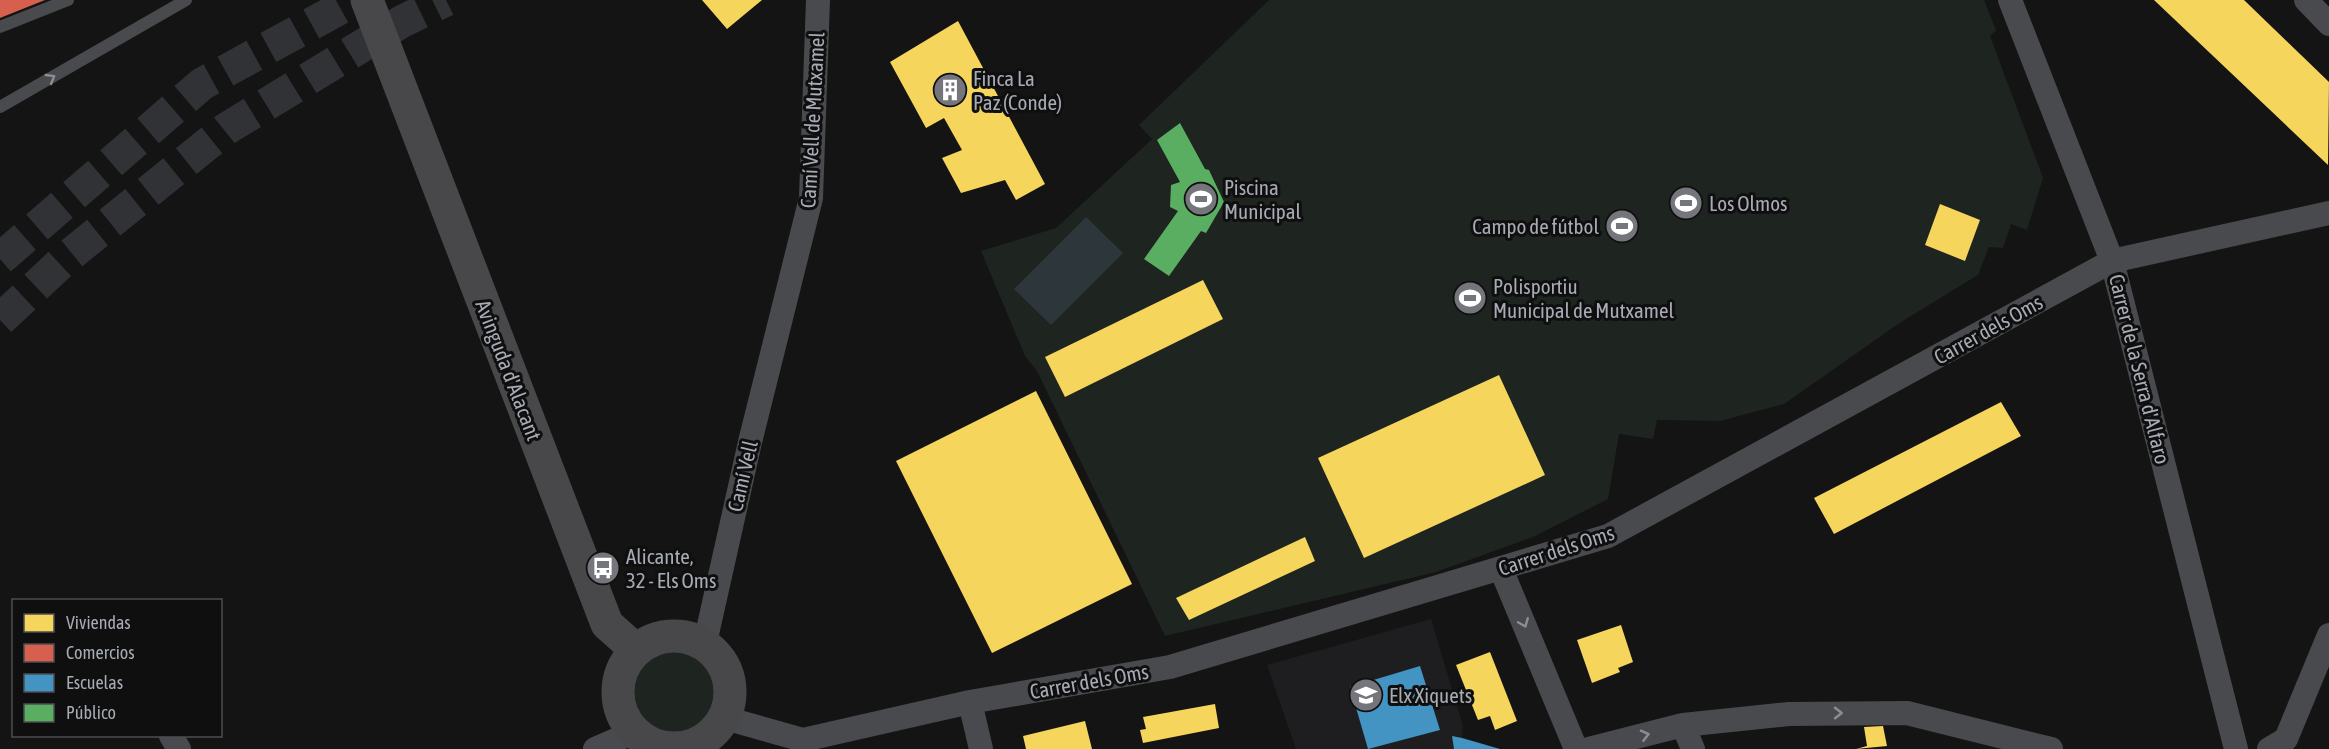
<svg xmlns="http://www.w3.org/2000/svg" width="2329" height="749" font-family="'Asap Condensed',sans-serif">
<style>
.built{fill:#1e1e20}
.green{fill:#1e241f}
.water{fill:#2d363a}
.homes{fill:#f6d55c}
.shops{fill:#d6604d}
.schools{fill:#4393c3}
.public{fill:#5aae61}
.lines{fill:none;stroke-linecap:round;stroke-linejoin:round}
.highway-tunnel{stroke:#313235;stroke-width:33;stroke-dasharray:33 16;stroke-linecap:butt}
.lane{stroke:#494a4d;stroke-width:12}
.street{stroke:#494a4d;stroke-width:24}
.secondary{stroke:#48484b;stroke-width:33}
.oneway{stroke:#8b8e95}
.labels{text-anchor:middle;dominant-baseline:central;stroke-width:6;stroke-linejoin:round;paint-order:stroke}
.poi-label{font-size:21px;fill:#a7abb4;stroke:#0f0f10;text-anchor:start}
.street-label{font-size:21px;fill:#a7abb4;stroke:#0f0f10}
</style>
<rect width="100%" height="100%" fill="#141415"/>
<path class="built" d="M1431 619 1463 726 1462 738 1487 745 1486 749H1296L1267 665Z"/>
<path class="green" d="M1269 0H1984L1996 30 1990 36 2043 178 2027 230 2011 224 2003 248 1989 247 1978 275 1901 322 1784 404 1720 421 1657 420 1653 439 1619 434 1608 499 1533 537 1436 572 1165 636 1037 371 1025 356 981 251 1056 228 1152 139 1139 125Z
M631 692a44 44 0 1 1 88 0a44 44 0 1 1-88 0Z"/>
<path class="water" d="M1086 217 1123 253 1051 325 1014 289Z"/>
<path class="homes" d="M702 0H762L727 29Z
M2154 0H2244L2329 82 2328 165Z
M958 21 1045 184 1016 200 1005 180 961 193 942 158 962 150 944 118 926 128 890 62Z
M1940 204 1980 220 1965 261 1925 245Z
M1203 280 1223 319 1065 397 1045 357Z
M1499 375 1545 475 1364 558 1318 458Z
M1036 391 1132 584 992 653 896 461Z
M2001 402 2021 436 1834 534 1814 498Z
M1305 537 1315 561 1189 620 1176 598Z
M1621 625 1633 662 1618 668 1620 672 1592 683 1577 640Z
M1490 652 1517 721 1495 730 1490 716 1478 720 1456 665Z
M1215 704 1219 728 1143 743 1140 730 1146 729 1143 717Z
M1085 721 1092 749H1026L1023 736Z
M1883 726 1887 746 1856 749 1867 746 1864 727Z"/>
<path class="shops" d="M0 0H45L0 18Z"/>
<path class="schools" d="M1420 666 1440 730 1368 749 1350 687Z
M1452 736 1462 738 1500 749H1454Z"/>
<path class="public" d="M1180 123 1205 169 1209 170 1224 202 1206 233 1201 231 1169 276 1144 259 1178 211 1170 207 1171 185 1180 182 1157 140Z"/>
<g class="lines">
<path class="highway-tunnel" d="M0 259 202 84 355 0
M0 320 65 259 226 129 401 22 446 0"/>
<path class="lane" d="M0 27 68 0
M0 107 186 0"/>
<path class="street" d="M2010 0 2112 261 2236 749
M2306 0 2329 24
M1501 569 1576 749
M705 643 750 442 811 198 818 0
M970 702 981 749
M725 718 803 740 970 702 1170 667 1608 536 2112 261 2329 213
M1683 725 1693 749
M171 736 179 749
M595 749 634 732
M1589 749 1683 725 1789 714 1907 713 2051 749
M2269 749 2286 739 2329 635"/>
<path class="secondary" d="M367 0 607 624 636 650
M618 692a56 56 0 1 1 112 0a56 56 0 1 1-112 0Z"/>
</g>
<defs><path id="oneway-chevron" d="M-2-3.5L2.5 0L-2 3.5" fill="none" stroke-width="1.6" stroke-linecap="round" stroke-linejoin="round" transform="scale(1.5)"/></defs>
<g class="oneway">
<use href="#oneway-chevron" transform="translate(51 78) rotate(-30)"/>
<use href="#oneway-chevron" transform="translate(1524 623) rotate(68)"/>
<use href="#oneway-chevron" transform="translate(1838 713)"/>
<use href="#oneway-chevron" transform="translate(1645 735) rotate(-14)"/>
</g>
<defs>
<g id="building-disc" transform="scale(1.725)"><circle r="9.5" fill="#74767c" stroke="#0f0f10"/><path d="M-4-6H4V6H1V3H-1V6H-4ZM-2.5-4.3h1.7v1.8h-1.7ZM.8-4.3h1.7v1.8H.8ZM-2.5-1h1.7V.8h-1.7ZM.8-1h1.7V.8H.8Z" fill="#fff"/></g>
<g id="stadium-disc" transform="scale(1.725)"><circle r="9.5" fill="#74767c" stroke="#0f0f10"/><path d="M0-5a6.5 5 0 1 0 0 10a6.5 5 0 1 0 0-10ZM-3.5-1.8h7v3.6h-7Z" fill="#fff"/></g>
<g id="bus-disc" transform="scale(1.725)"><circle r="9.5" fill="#74767c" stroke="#0f0f10"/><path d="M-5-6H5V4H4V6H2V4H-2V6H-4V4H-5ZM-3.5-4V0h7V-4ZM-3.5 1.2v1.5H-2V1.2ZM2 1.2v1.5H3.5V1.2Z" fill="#fff"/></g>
<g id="school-disc" transform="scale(1.725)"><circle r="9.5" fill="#74767c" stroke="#0f0f10"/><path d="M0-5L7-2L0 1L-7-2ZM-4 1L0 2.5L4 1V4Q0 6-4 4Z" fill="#fff"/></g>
</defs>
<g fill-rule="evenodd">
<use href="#building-disc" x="950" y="90"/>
<use href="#stadium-disc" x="1201" y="199"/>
<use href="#stadium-disc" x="1686" y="203"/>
<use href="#stadium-disc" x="1622" y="226"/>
<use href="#stadium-disc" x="1470" y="298"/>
<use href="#bus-disc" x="603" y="568"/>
<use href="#school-disc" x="1366" y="695"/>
</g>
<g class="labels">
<g class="poi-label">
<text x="973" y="78">Finca La<tspan x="973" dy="24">Paz (Conde)</tspan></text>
<text x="1224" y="187">Piscina<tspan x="1224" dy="24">Municipal</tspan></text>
<text x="1709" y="203">Los Olmos</text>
<text x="1599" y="226" text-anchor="end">Campo de fútbol</text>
<text x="1493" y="286">Polisportiu<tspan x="1493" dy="24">Municipal de Mutxamel</tspan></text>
<text x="626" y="556">Alicante,<tspan x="626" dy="24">32 - Els Oms</tspan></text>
<text x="1389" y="695">Elx Xiquets</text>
</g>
<g class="street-label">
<text transform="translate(812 120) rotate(-87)">Camí Vell de Mutxamel</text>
<text transform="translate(1988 329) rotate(-29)">Carrer dels Oms</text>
<text transform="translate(2140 369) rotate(76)">Carrer de la Serra d'Alfaro</text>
<text transform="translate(509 370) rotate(69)">Avinguda d'Alacant</text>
<text transform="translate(742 476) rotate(-77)">Camí Vell</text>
<text transform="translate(1556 550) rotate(-18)">Carrer dels Oms</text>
<text transform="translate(1089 681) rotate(-10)">Carrer dels Oms</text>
</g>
</g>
<rect x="12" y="599" width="210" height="138" fill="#0f0f10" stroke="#4c4d52" stroke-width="1.5"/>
<rect x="24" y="614" width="30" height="18" fill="#f6d55c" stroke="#4c4d52" stroke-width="1.5"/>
<text x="66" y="629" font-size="18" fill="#a7abb4">Viviendas</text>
<rect x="24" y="644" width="30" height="18" fill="#d6604d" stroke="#4c4d52" stroke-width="1.5"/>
<text x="66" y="659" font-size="18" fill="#a7abb4">Comercios</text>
<rect x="24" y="674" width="30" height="18" fill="#4393c3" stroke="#4c4d52" stroke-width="1.5"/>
<text x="66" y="689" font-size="18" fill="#a7abb4">Escuelas</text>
<rect x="24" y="704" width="30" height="18" fill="#5aae61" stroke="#4c4d52" stroke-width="1.5"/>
<text x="66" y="719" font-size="18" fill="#a7abb4">Público</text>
</svg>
